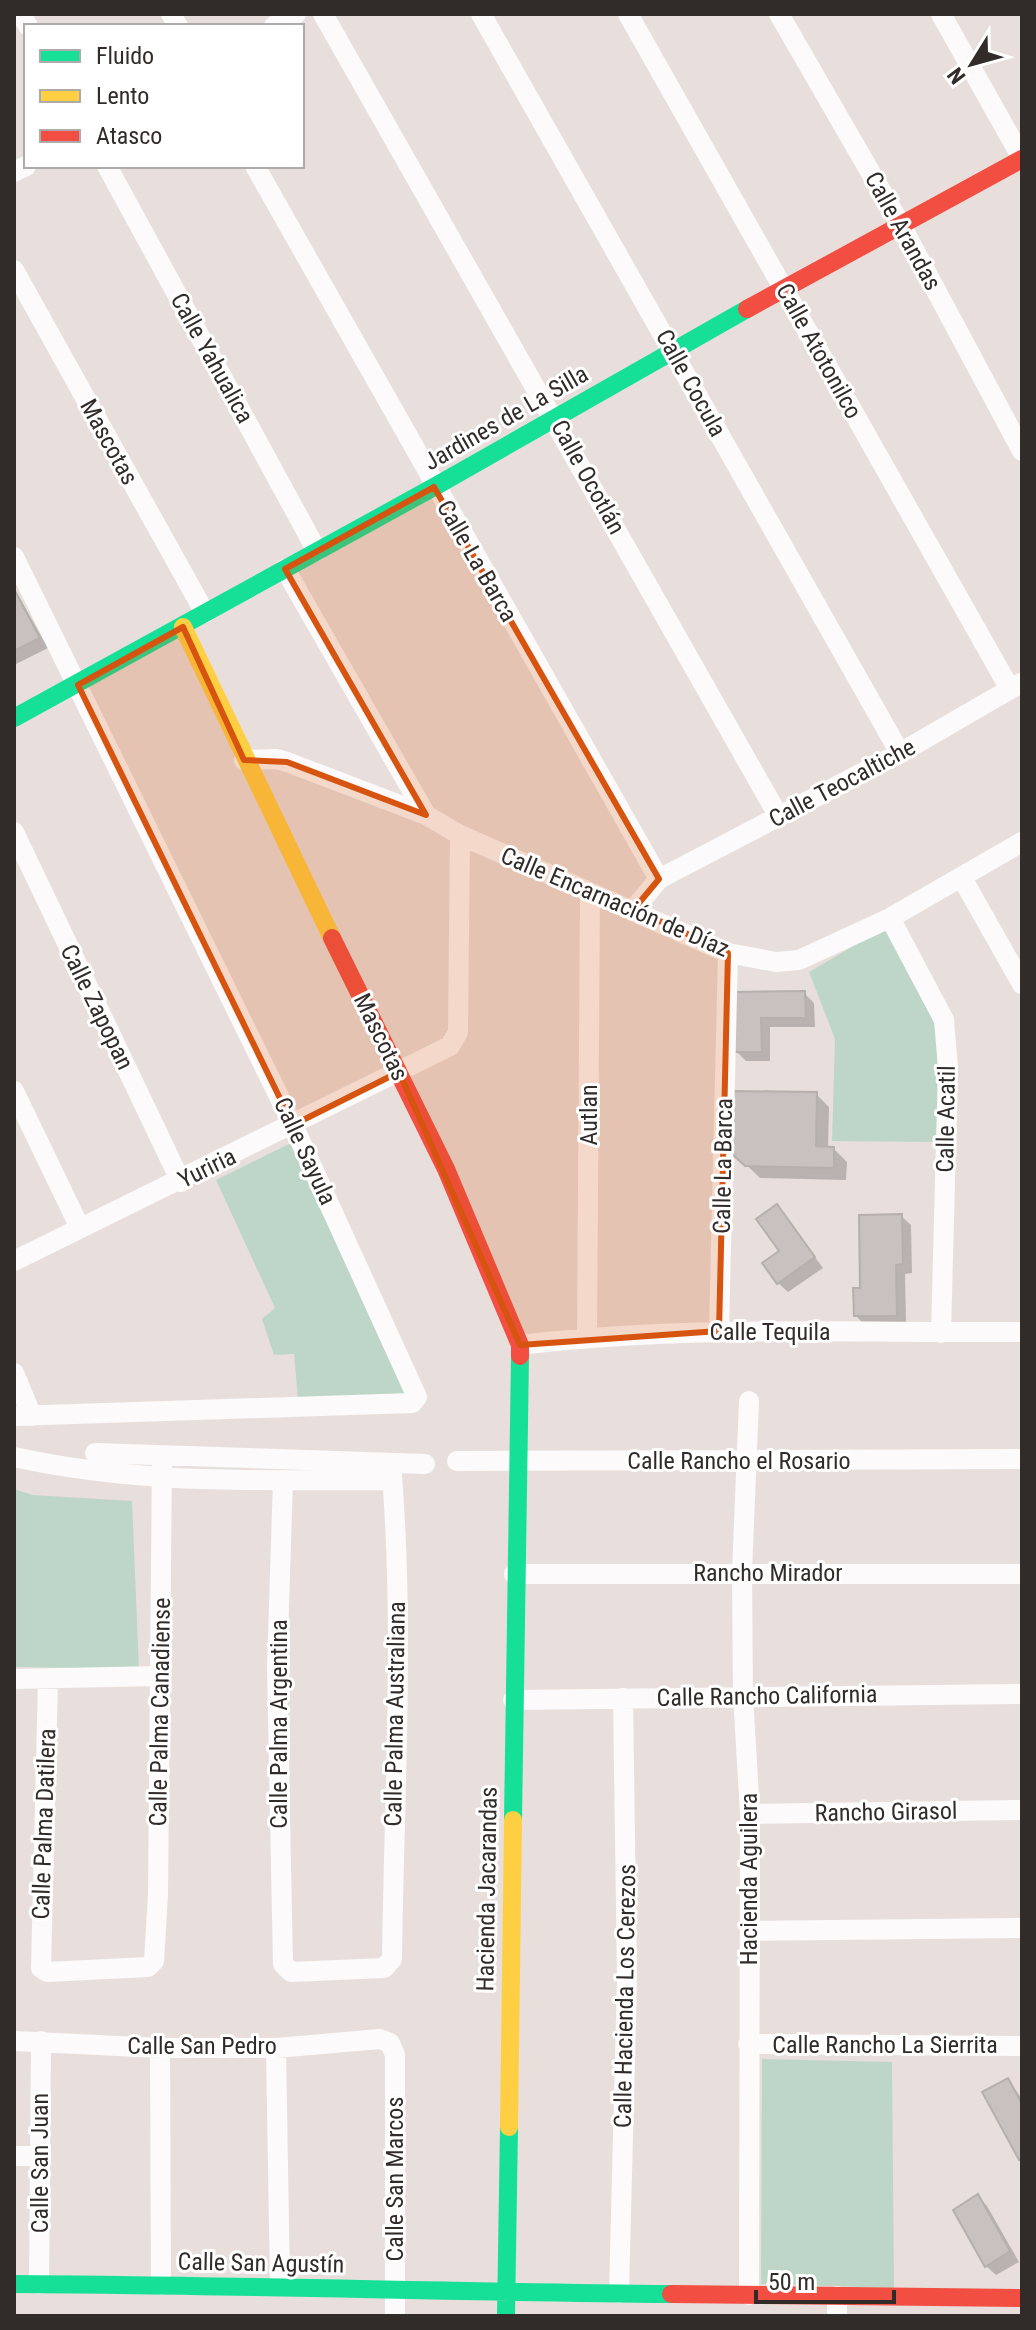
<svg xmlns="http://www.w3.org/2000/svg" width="1036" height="2330" font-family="'Roboto Condensed',sans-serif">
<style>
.green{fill:#bed6c7}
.shadow{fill:#0003}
.building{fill:#c8c1bf;stroke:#b6b0ad;stroke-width:2}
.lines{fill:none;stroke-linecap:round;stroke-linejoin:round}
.street{stroke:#fcfafa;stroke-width:20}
.fast{stroke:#16e098;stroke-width:18}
.slow{stroke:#ffcf43;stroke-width:18}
.jam{stroke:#f24e42;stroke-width:18}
.marked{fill:#d6540f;fill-opacity:0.2;stroke:#d6540f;stroke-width:6;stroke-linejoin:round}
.labels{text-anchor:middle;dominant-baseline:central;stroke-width:6;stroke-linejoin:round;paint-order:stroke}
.street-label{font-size:24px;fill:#312b29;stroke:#fff}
</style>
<rect width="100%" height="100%" fill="#e8dfdc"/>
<path class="green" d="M886 927 937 1028 938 1142 832 1141 835 1039 809 972Z
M293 1142 407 1397 298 1399 294 1354 274 1355 262 1319 275 1308 216 1180Z
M14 1489 33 1495 132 1501 139 1669 14 1667Z
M762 2059 892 2062 894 2288 761 2284Z"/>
<path class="shadow" d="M14 588 48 648 14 665Z
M804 993 814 1003 815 1027H770V1061H746L736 1051 735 994Z
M816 1094 829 1107 828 1148 834 1149 847 1162 846 1180 760 1178 734 1153Z
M777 1207 823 1268 788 1292 778 1283 782 1252Z
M901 1216 911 1225 912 1273 905 1274 906 1324 865 1325 855 1315 862 1290Z
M1008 2080 1022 2099V2160L985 2093Z
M978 2197 987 2206 1019 2262 996 2275 986 2266Z"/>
<path class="building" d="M14 589 40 638 14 651Z
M805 991 806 1018H761L762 1052H734L733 992Z
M732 1091 817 1092 816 1146 834 1147V1168L745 1166 732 1154Z
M777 1204 815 1257 777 1284 762 1263 779 1251 756 1219Z
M902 1214 903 1264 896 1265 897 1316H854L853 1288H860L859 1215Z
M1008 2078 1022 2104V2158L1019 2160 982 2092Z
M978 2194 1010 2251 985 2267 953 2210Z"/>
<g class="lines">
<path class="street" d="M21 14 28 26
M171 14 178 26
M323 14 779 817
M481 14 900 753
M628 14 1010 689
M779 14 902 227 1022 451
M941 14 1022 158
M274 26 296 14
M107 166 317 551
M255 166 659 879 634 909
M14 172 26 166
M14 270 205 613
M14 557 293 1125 417 1397 412 1403 14 1416
M285 569 426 815
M244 760 276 759 287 762 426 815 460 835 728 953 776 962 799 960 890 918 1022 842
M14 832 181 1182
M962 878 1022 984
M659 879 900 753 1021 683
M890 918 944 1020 948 1068 941 1333
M14 1091 80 1228
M14 1261 450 1046 458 1032 460 835
M719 1331 728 953
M587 1337 590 894
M520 1345C687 1325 854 1333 1022 1332
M14 1373 32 1416
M749 1401 742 1572 743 1695 750 1814 749 2295
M95 1453 425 1464
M14 1457C141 1485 263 1480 392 1480
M457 1461 1022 1459
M283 1480 277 1668 283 1964 291 1972 384 1968 392 1959C394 1794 405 1627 391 1463
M514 1574H1022
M14 1679 159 1676
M48 1679 41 1968 47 1972 148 1967 154 1961 158 1895 162 1457
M513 1700 1022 1694
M750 1814 1022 1810
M750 1931 1022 1928
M14 2041 160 2048H276L380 2039 390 2043 395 2055V2316
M748 2044 1022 2046
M160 2048 161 2285
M276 2048 280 2285
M14 2156H40
M39 2284 41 2041
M619 2293 627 1978 623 1698
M837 2296V2316"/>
<path class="fast" d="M14 718 434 487 747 309
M513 1820 520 1356
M14 2284C233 2285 452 2292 671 2294
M506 2316 509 2127"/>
<path class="slow" d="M183 627 332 938
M509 2127 513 1820"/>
<path class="jam" d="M747 309 1022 159
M332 938 446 1169 520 1345V1356
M671 2294 1022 2298"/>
</g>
<path class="marked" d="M434 487 659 879 634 909 728 953 719 1331 520 1345 399 1072 293 1125 78 685 183 627 244 760 287 762 426 815 285 569Z"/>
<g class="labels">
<g class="street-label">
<text transform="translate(903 231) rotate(61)">Calle Arandas</text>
<text transform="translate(819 351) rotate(61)">Calle Atotonilco</text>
<text transform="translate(212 358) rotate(61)">Calle Yahualica</text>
<text transform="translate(691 383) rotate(61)">Calle Cocula</text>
<text transform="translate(506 418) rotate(-30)">Jardines de La Silla</text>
<text transform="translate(109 442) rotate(61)">Mascotas</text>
<text transform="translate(588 477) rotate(61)">Calle Ocotlán</text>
<text transform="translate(477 561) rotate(60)">Calle La Barca</text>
<text transform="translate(842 783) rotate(-28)">Calle Teocaltiche</text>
<text transform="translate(615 902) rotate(23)">Calle Encarnación de Díaz</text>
<text transform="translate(97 1007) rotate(64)">Calle Zapopan</text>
<text transform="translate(381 1037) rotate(64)">Mascotas</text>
<text transform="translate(589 1115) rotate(-90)">Autlan</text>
<text transform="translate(946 1119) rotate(-89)">Calle Acatil</text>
<text transform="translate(305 1151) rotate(65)">Calle Sayula</text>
<text transform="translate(723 1166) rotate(-89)">Calle La Barca</text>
<text transform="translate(207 1168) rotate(-26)">Yuriria</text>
<text x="770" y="1332">Calle Tequila</text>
<text x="739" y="1461">Calle Rancho el Rosario</text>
<text x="768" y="1573">Rancho Mirador</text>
<text transform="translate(767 1696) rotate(-1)">Calle Rancho California</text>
<text transform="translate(160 1712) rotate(-89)">Calle Palma Canadiense</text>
<text transform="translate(395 1714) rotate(-89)">Calle Palma Australiana</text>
<text transform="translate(279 1724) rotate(-90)">Calle Palma Argentina</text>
<text transform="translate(886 1812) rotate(-1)">Rancho Girasol</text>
<text transform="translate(44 1824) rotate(-88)">Calle Palma Datilera</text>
<text transform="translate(749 1879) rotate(-90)">Hacienda Aguilera</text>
<text transform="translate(487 1889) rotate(-89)">Hacienda Jacarandas</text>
<text transform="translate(625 1996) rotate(-89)">Calle Hacienda Los Cerezos</text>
<text x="885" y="2045">Calle Rancho La Sierrita</text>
<text x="202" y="2046">Calle San Pedro</text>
<text transform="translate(40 2163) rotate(-90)">Calle San Juan</text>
<text transform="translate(395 2179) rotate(-90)">Calle San Marcos</text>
<text transform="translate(261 2263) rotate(1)">Calle San Agustín</text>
</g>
</g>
<rect width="1036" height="2330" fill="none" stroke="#312b29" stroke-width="32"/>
<rect x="24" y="24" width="280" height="144" fill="#ffffff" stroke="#adaaa9" stroke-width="2"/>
<rect x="40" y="50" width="40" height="12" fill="#16e098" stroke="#adaaa9" stroke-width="2"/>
<text x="96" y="64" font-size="24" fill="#312b29">Fluido</text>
<rect x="40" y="90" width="40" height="12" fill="#ffcf43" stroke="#adaaa9" stroke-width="2"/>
<text x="96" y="104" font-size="24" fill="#312b29">Lento</text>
<rect x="40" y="130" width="40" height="12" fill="#f24e42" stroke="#adaaa9" stroke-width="2"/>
<text x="96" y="144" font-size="24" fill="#312b29">Atasco</text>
<g transform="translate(972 64) rotate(233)" stroke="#ffffff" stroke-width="6" paint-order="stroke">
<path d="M0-6L14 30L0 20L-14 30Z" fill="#312b29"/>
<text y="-12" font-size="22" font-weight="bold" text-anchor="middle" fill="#312b29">N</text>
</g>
<path d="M756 2290v12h138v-12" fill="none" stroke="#312b29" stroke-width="4"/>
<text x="768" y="2290" font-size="24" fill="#312b29" stroke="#ffffff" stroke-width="6" paint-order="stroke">50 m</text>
</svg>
